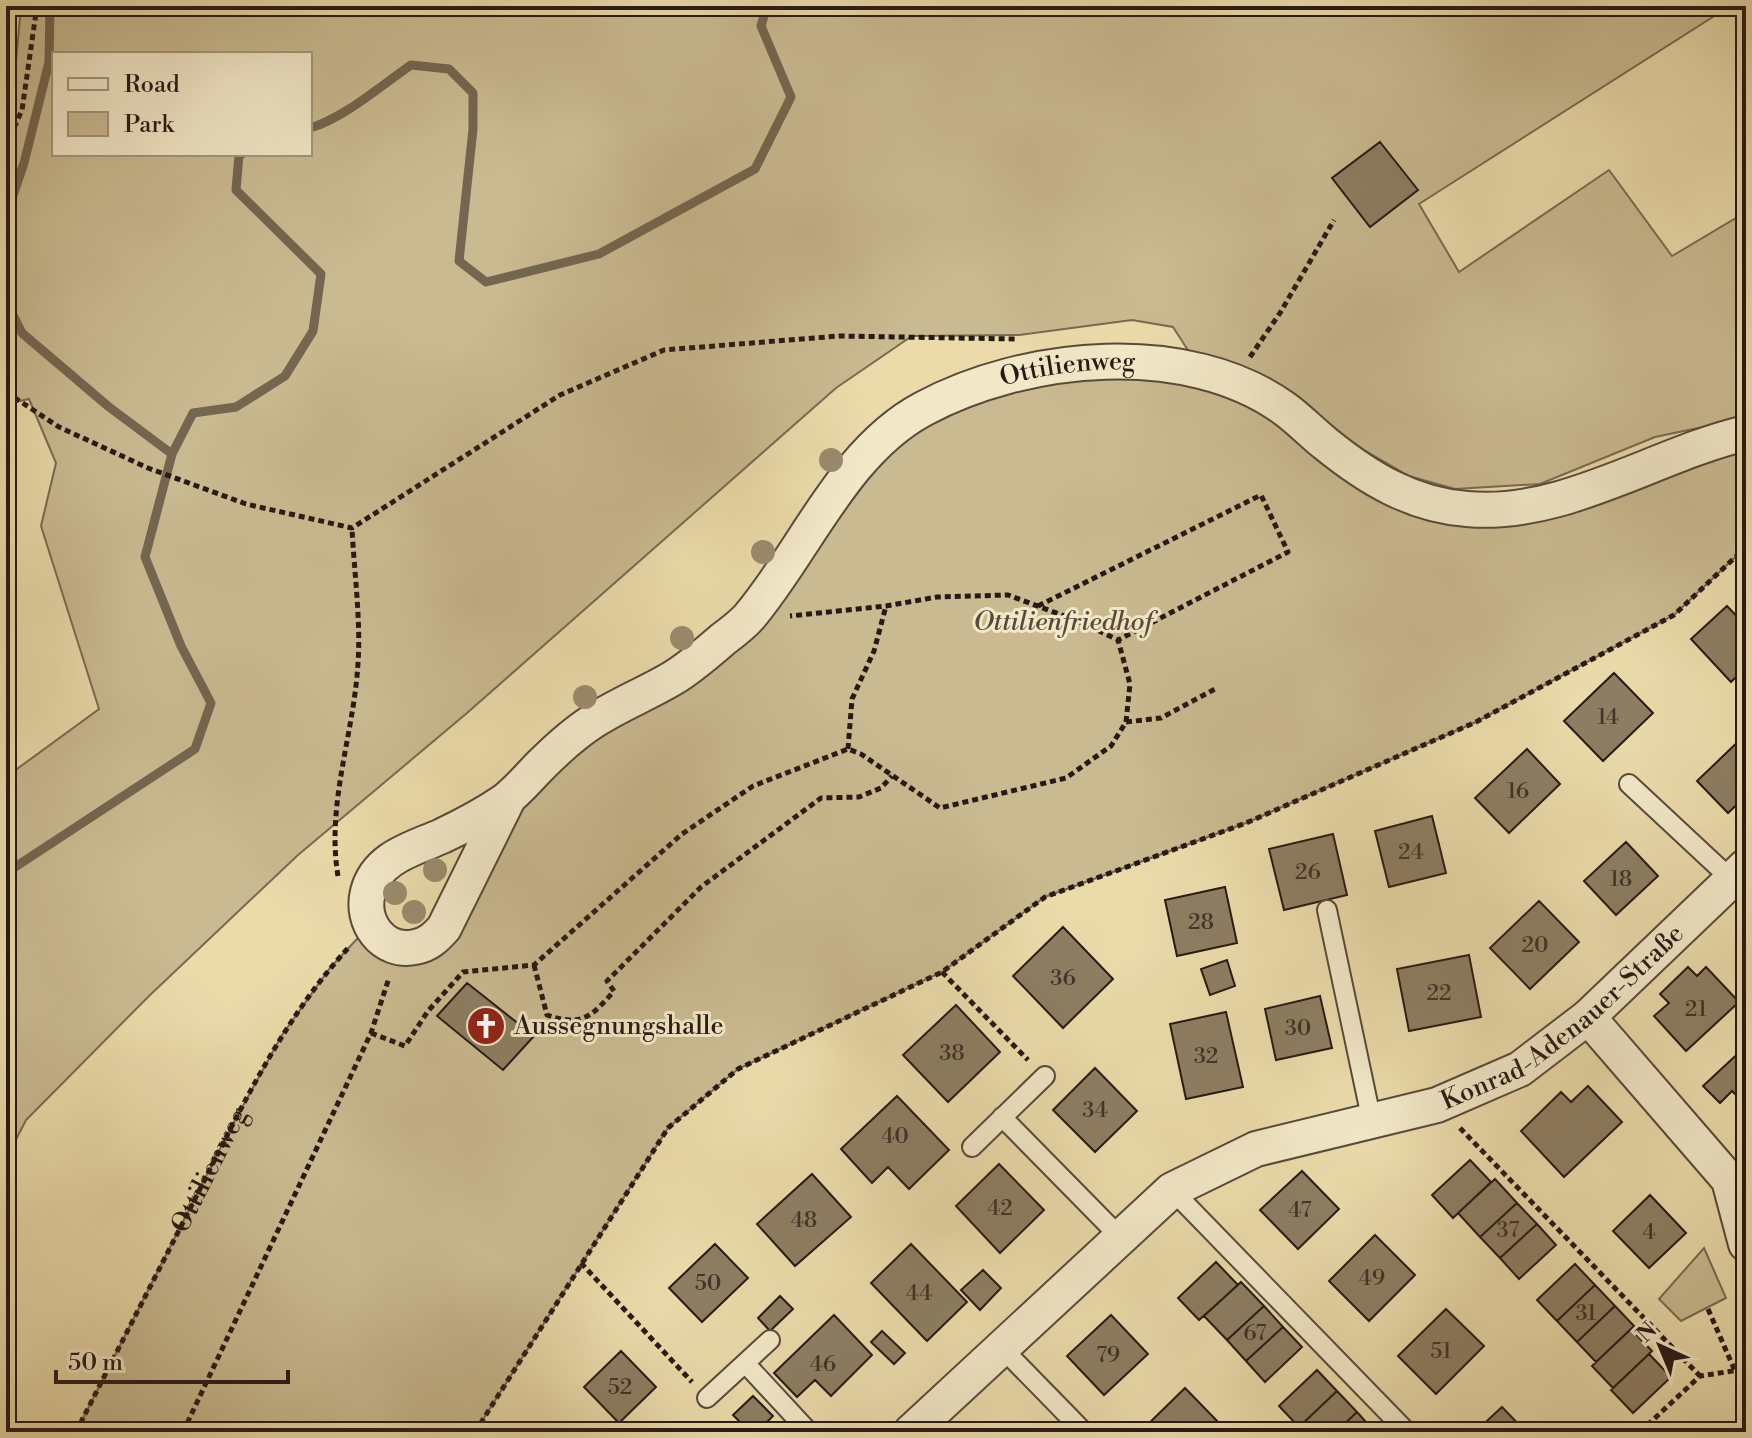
<svg xmlns="http://www.w3.org/2000/svg" width="1752" height="1438" font-family="'Libre Bodoni',serif">
<style>
.green{fill:#caba91;stroke:#786a52;stroke-width:2;fill-rule:evenodd}
.lines{fill:none;stroke-linecap:round;stroke-linejoin:round}
.stream{stroke:#746650;stroke-width:9}
.building{fill:#8d7e63;stroke:#271a14;stroke-width:2}
.service-casing{stroke:#584a3a;stroke-width:22}
.minor-casing{stroke:#584a3a;stroke-width:38}
.path{stroke:#271a14;stroke-width:5;stroke-dasharray:6 4;stroke-linecap:butt}
.service{stroke:#f2e8c8;stroke-width:18}
.minor{stroke:#f2e8c8;stroke-width:34}
.tree{fill:#9a8b6d}
.labels{text-anchor:middle;dominant-baseline:central;stroke-width:6;stroke-linejoin:round;paint-order:stroke}
.number-label{font-size:22px;fill:#403328}
.street-label{font-size:26px;fill:#271a14;stroke:#f2e8c8}
.park-label{font-size:26px;font-style:italic;fill:#584a3a;stroke:#f2e8c8}
.poi-label{font-size:26px;fill:#271a14;stroke:#f2e8c8;text-anchor:start}
</style>
<rect width="100%" height="100%" fill="#ebdbab"/>
<filter id="stains"><feTurbulence type="fractalNoise" baseFrequency=".0025" numOctaves="4"/><feColorMatrix values="0 0 0 0 .2 0 0 0 0 .09 0 0 0 0 .02 0 0 0 .5 -.17"/></filter>
<radialGradient id="worn" r=".72"><stop offset=".6" stop-color="#630" stop-opacity="0"/><stop offset="1" stop-color="#630" stop-opacity=".3"/></radialGradient>
<path class="green" d="M21 6H1730L1419 204 1459 272 1609 170 1672 256 1746 212V418L1655 437 1540 484 1455 489 1409 476 1357 446 1306 405 1193 358 1173 327 1132 320 1019 335 912 336 836 388 467 713 298 855 149 996 26 1120 6 1159V777L99 709 41 526 56 463 29 399 6 404V121L12 106ZM54 54H310V154H54Z
M1176 367 1330 447 1469 510 1746 433V547L1674 615 1476 722 1246 823 1045 897 942 972 738 1069 668 1128 475 1432H76L228 1133 282 1035 330 968 369 926 414 948 508 799 676 677 828 503 968 388Z
M1704 1248 1726 1298 1681 1321 1659 1299Z"/>
<g class="lines">
<path class="stream" d="M310 128C344 118 382 85 411 65L449 69 473 93V129L459 261 486 282 599 254 755 169 791 97 761 26 767 6
M6 216 24 163 49 62 50 6
M6 301 22 333 109 407 172 454
M6 873 195 749 211 703 181 646 145 557 172 454 193 413 236 407 285 376 313 331 321 274 236 190 239 155 242 154"/>
</g>
<path class="building" d="M1380 142 1418 190 1370 227 1332 178Z
M1727 606 1746 626V667L1731 682 1691 639Z
M1614 673 1653 713 1603 761 1564 721Z
M1744 736 1746 738V796L1728 813 1697 781Z
M1527 749 1560 784 1509 833 1475 798Z
M1432 816 1446 873 1389 887 1375 831Z
M1333 834 1347 895 1284 910 1269 849Z
M1626 842 1658 876 1616 915 1584 881Z
M1225 887 1237 943 1177 956 1165 900Z
M1539 901 1579 942 1530 989 1490 948Z
M1063 927 1113 979 1063 1028 1013 976Z
M1746 932V948L1738 939Z
M1469 955 1481 1017 1409 1031 1397 969Z
M1227 960 1235 986 1210 995 1201 969Z
M1688 967 1697 976 1706 967 1739 1002 1686 1051 1654 1016 1669 1003 1660 994Z
M467 983 534 1036 503 1070 437 1016Z
M1320 996 1332 1048 1276 1060 1265 1009Z
M956 1005 1000 1052 948 1102 903 1055Z
M1226 1012 1243 1087 1186 1099 1170 1024Z
M1746 1046V1105L1732 1091 1720 1103 1703 1086Z
M1095 1068 1137 1111 1095 1152 1053 1110Z
M1588 1086 1622 1122 1564 1177 1521 1131 1561 1092 1571 1102Z
M897 1096 949 1150 909 1189 888 1167 872 1183 841 1149Z
M1470 1160 1491 1182 1453 1218 1432 1195Z
M999 1164 1044 1210 1000 1253 956 1206Z
M1302 1171 1339 1209 1298 1249 1260 1210Z
M812 1174 851 1217 795 1266 757 1224Z
M1495 1179 1517 1203 1480 1237 1458 1213Z
M1650 1195 1686 1233 1649 1268 1613 1231Z
M1517 1203 1537 1224 1500 1258 1480 1237Z
M1537 1224 1556 1245 1519 1279 1500 1258Z
M1375 1235 1415 1275 1369 1321 1329 1281Z
M715 1244 748 1278 702 1322 669 1288Z
M911 1244 967 1302 927 1341 871 1283Z
M1216 1262 1238 1285 1199 1320 1178 1298Z
M1575 1264 1595 1285 1557 1321 1537 1300Z
M983 1270 1001 1288 980 1310 961 1290Z
M1241 1282 1264 1306 1227 1340 1204 1316Z
M1595 1285 1615 1306 1577 1342 1557 1321Z
M780 1296 793 1309 770 1331 758 1318Z
M1264 1306 1283 1327 1246 1361 1227 1340Z
M1615 1306 1634 1326 1596 1362 1577 1342Z
M1446 1309 1484 1346 1436 1394 1398 1356Z
M834 1315 872 1355 831 1396 815 1380 797 1397 774 1373Z
M1111 1315 1148 1354 1104 1395 1067 1356Z
M1283 1327 1302 1347 1265 1382 1246 1361Z
M1631 1329 1652 1351 1613 1388 1592 1366Z
M882 1331 905 1353 894 1364 871 1342Z
M621 1351 656 1387 619 1423 584 1387Z
M1649 1354 1671 1377 1633 1413 1611 1390Z
M1317 1370 1337 1391 1299 1427 1279 1406Z
M1185 1388 1224 1428 1220 1432H1140Z
M1337 1391 1357 1412 1336 1432H1304L1299 1427Z
M753 1396 773 1416 757 1432H750L733 1415Z
M1502 1407 1526 1432H1475Z
M1357 1412 1375 1432H1336Z
M541 1423 550 1432H532Z
M1040 1424 1048 1432H1031Z"/>
<g class="lines">
<g class="service-casing">
<path id="service" d="M1629 784 1732 880
M1327 910 1372 1122
M1002 1117 1120 1237
M972 1147 1045 1076
M1172 1190 1407 1432
M1001 1347 1084 1432
M745 1363 809 1432
M707 1398 770 1340"/>
</g>
<g class="minor-casing">
<g id="minor">
<path id="s2" d="M508 799 444 928C436 937 428 945 415 947 383 954 360 922 368 892 377 857 413 849 442 836 463 826 484 815 503 802 517 792 529 777 541 765 557 749 576 732 595 720 620 704 648 693 673 678 691 667 707 653 722 640 731 633 741 626 749 617 805 551 843 452 923 409 1025 354 1187 338 1285 409 1300 420 1312 433 1326 444 1368 478 1412 505 1467 509 1563 518 1656 454 1746 433"/>
<path d="M1588 1017 1729 1180 1746 1244"/>
<path id="s3" d="M911 1432 1172 1190 1256 1149 1437 1105 1520 1069 1588 1017 1746 866"/>
</g>
</g>
<g class="path">
<path d="M6 146 22 110 37 6"/>
<path d="M1250 357 1280 313 1334 220"/>
<path d="M6 392 59 427 148 468 246 504 352 528 560 395 664 350 839 336 1016 339"/>
<path d="M1038 606 1261 495 1288 552 1118 640"/>
<path d="M1126 722 1161 718 1215 689"/>
<path d="M848 749 852 699 874 651 886 606"/>
<path d="M338 876C326 804 354 734 358 663 361 621 354 570 352 528"/>
<path d="M534 965 547 1015C582 1027 591 1017 614 991L607 981 701 887 821 798 859 797 881 788 892 776"/>
<path d="M942 972 1028 1060"/>
<path d="M371 1033 405 1046 428 1011 463 972 534 965 682 834 753 786 848 749 861 754 940 808 1066 778 1111 746 1126 722 1130 684 1118 640 1078 621 1008 595 937 597 886 606 790 616"/>
<path d="M1460 1128 1700 1376"/>
<path d="M581 1263 692 1382"/>
<path d="M1708 1309 1735 1371"/>
<path id="s1" d="M76 1432C118 1349 161 1266 203 1183 245 1100 286 1015 350 946"/>
<path d="M183 1432 371 1033 389 978"/>
<path d="M475 1432 668 1128 738 1069 942 972 1045 897 1246 823 1476 722 1674 615 1746 547"/>
<path d="M1640 1432 1700 1376 1746 1369"/>
</g>
<use href="#service" class="service"/>
<use href="#minor" class="minor"/>
</g>
<g class="tree">
<circle cx="831" cy="460" r="12"/>
<circle cx="763" cy="552" r="12"/>
<circle cx="682" cy="638" r="12"/>
<circle cx="585" cy="697" r="12"/>
<circle cx="435" cy="870" r="12"/>
<circle cx="395" cy="893" r="12"/>
<circle cx="414" cy="912" r="12"/>
</g>
<defs>
<g id="church-disc" transform="scale(2)"><circle r="9.5" fill="#8f2418" stroke="#f2e8c8"/><path d="M-1.2-6h2.4v3.5h3.3v2.4h-3.3V6h-2.4V-.1h-3.3v-2.4h3.3Z" fill="#fff"/></g>
</defs>
<g fill-rule="evenodd">
<use href="#church-disc" x="486" y="1026"/>
</g>
<g class="labels">
<g class="number-label">
<text x="1608" y="717">14</text>
<text x="1518" y="791">16</text>
<text x="1411" y="852">24</text>
<text x="1308" y="872">26</text>
<text x="1621" y="879">18</text>
<text x="1201" y="922">28</text>
<text x="1535" y="945">20</text>
<text x="1063" y="978">36</text>
<text x="1439" y="993">22</text>
<text x="1696" y="1009">21</text>
<text x="1298" y="1028">30</text>
<text x="952" y="1053">38</text>
<text x="1206" y="1056">32</text>
<text x="1095" y="1110">34</text>
<text x="895" y="1136">40</text>
<text x="1000" y="1208">42</text>
<text x="1300" y="1210">47</text>
<text x="804" y="1220">48</text>
<text x="1508" y="1230">37</text>
<text x="1649" y="1232">4</text>
<text x="1372" y="1278">49</text>
<text x="708" y="1283">50</text>
<text x="919" y="1293">44</text>
<text x="1586" y="1313">31</text>
<text x="1255" y="1333">67</text>
<text x="1441" y="1351">51</text>
<text x="1108" y="1355">79</text>
<text x="823" y="1364">46</text>
<text x="620" y="1387">52</text>
</g>
<g class="street-label">
<text stroke="none"><textPath href="#s2" startOffset="1168">Ottilienweg</textPath></text>
<text stroke="none"><textPath href="#s3" startOffset="790">Konrad-Adenauer-Straße</textPath></text>
<text stroke="none"><textPath href="#s1" startOffset="294">Ottilienweg</textPath></text>
</g>
<g class="park-label">
<text x="1063" y="622">Ottilienfriedhof</text>
</g>
<g class="poi-label">
<text x="514" y="1026">Aussegnungshalle</text>
</g>
</g>
<rect width="1752" height="1438" fill="none" stroke="#ebdbab" stroke-width="32"/>
<rect x="8" y="8" width="1736" height="1422" fill="none" stroke="#271a14" stroke-width="4"/>
<rect x="16" y="16" width="1720" height="1406" fill="none" stroke="#271a14" stroke-width="2"/>
<rect x="52" y="52" width="260" height="104" fill="#f2e8c8" stroke="#a19680" stroke-width="2"/>
<rect x="68" y="78" width="40" height="12" fill="#f2e8c8" stroke="#a19680" stroke-width="2"/>
<text x="124" y="92" font-size="24" fill="#271a14">Road</text>
<rect x="68" y="112" width="40" height="24" fill="#caba91" stroke="#a19680" stroke-width="2"/>
<text x="124" y="132" font-size="24" fill="#271a14">Park</text>
<g transform="translate(1660 1346) rotate(316)" stroke="#f2e8c8" stroke-width="6" paint-order="stroke">
<path d="M0-6L14 30L0 20L-14 30Z" fill="#271a14"/>
<text y="-12" font-size="22" font-weight="bold" text-anchor="middle" fill="#271a14">N</text>
</g>
<path d="M56 1370v12h232v-12" fill="none" stroke="#271a14" stroke-width="4"/>
<text x="68" y="1370" font-size="24" fill="#271a14" stroke="#f2e8c8" stroke-width="6" paint-order="stroke">50 m</text>
<rect width="100%" height="100%" filter="url(#stains)"/>
<rect width="100%" height="100%" fill="url(#worn)"/>
</svg>
